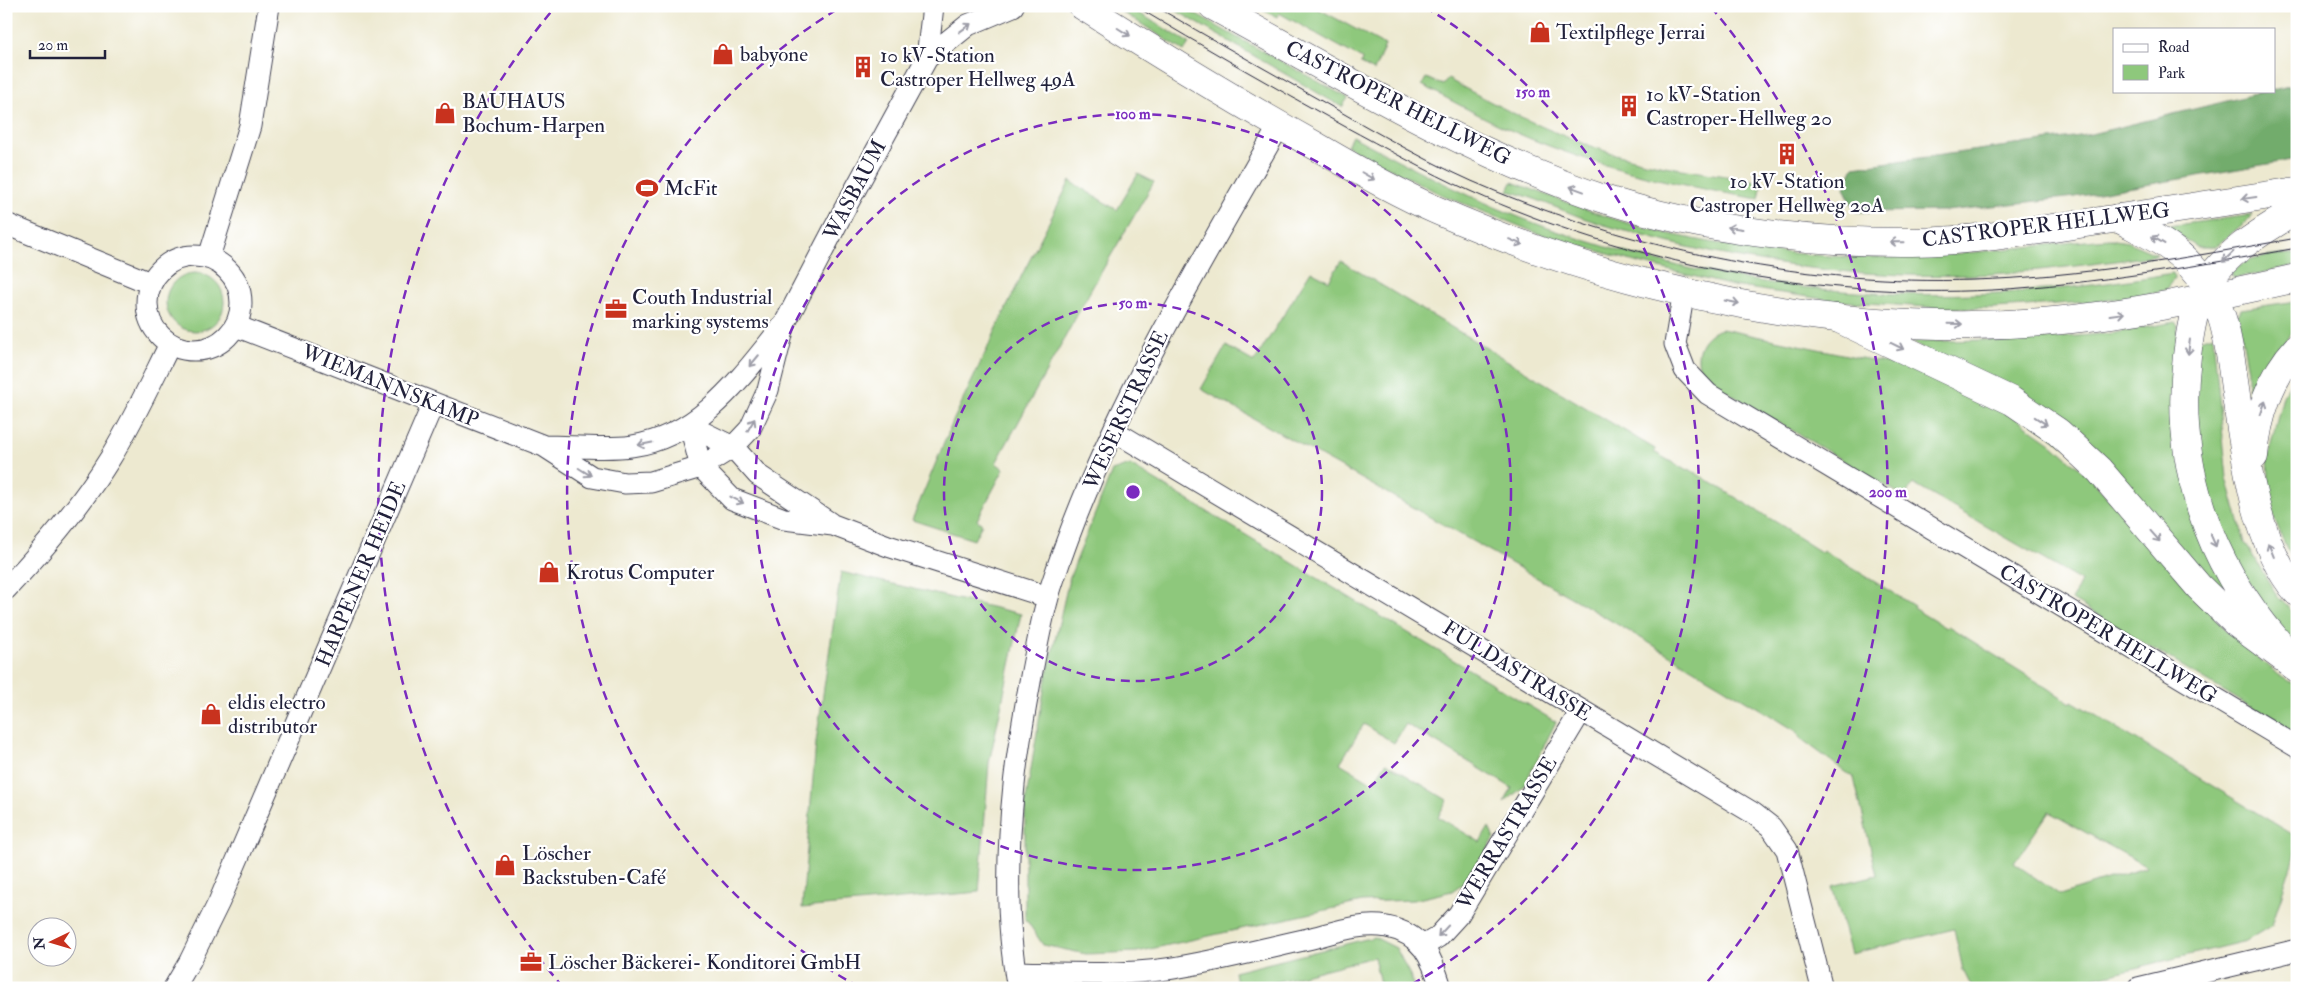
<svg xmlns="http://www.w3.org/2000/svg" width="2303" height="994" font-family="'IM FELL Double Pica',serif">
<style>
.green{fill:#8ec87c;stroke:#58755c;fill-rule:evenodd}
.forest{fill:#72ac6c;stroke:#4a6754}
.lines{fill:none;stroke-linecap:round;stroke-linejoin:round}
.street-casing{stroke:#404051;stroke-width:23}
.primary-casing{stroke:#404051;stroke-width:29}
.highway-casing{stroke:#404051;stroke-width:29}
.street{stroke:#fff;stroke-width:21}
.primary{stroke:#fff;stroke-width:28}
.highway{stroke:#fff;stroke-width:28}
.tram{stroke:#22223b;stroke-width:1}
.oneway{stroke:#9c9ca7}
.ring{fill:none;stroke:#7b2cbf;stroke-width:2.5;stroke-dasharray:9 6}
.labels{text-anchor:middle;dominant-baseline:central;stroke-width:4.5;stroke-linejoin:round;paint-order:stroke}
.poi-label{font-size:21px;fill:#22223b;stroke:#fff;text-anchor:start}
.street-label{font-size:21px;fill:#22223b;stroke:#fff}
.centre{fill:#7b2cbf;stroke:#fff;stroke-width:2.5}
.ring-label{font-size:15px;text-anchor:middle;font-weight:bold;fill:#7b2cbf;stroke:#fff;stroke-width:4.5;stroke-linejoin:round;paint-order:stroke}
</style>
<rect width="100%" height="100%" fill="#fff"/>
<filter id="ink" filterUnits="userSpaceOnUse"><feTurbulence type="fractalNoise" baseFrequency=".02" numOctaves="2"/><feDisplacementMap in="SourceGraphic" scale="10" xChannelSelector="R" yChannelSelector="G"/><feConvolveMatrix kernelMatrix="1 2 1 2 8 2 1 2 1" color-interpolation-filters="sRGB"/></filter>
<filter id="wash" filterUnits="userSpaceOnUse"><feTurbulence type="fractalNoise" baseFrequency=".0096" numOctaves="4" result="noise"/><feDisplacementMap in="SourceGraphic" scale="20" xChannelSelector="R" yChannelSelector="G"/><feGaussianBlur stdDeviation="1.12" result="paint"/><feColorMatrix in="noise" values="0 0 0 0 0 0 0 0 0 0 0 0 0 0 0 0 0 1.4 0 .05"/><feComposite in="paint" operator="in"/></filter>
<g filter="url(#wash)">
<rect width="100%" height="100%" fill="#ede9d0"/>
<path class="green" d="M1113 6H1127L1189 43 1184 51Z
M1168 6H1180L1348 98 1342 107Z
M1265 6H1313L1385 45 1374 71 1361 64 1362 59 1279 13 1277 17 1263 10Z
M1426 78 1443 85 1448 79C1508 112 1573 145 1641 161 1680 170 1722 175 1762 182L1759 199C1687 187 1617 172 1549 146 1505 130 1463 107 1422 85Z
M1352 136C1415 169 1478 203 1545 227 1754 301 1956 311 2173 273L2174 279 2165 290 2155 293 2102 301 1995 308H1942L1837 301 1733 286 1635 262 1534 232 1440 194 1347 146Z
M1138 174 1154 182 1092 288 996 463 1004 469 977 520 982 524 974 540 912 520 954 419 1022 275 1070 181 1117 210Z
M1512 182C1556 198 1600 216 1645 228 1710 245 1781 254 1848 257 1935 260 2022 246 2109 239L2128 242 2158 255C2103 263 2048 270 1993 274 1887 280 1766 268 1663 241 1636 234 1609 227 1583 218 1558 209 1534 197 1508 191Z
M2252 215 2249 219 2215 247H2197L2171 230 2168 226Z
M2297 253V265L2237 278 2233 277 2231 272C2245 256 2276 256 2297 253Z
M1341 261 1655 449 1654 452 1687 471 1689 469 1789 530 1788 531 1821 552 1823 550 1914 606 1913 608 1946 628 1948 626 2071 703 2072 701 2297 837V847L2272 925 2246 941 2053 988H1972L1963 970 1954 929 1851 954 1832 886 1877 875 1854 778 1800 738 1796 731C1601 611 1401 501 1201 389L1226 346 1254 362 1311 271 1329 281ZM2049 812 2146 866 2147 867 2060 895 2014 863Z
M166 302a29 29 0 1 1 58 0a29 29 0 1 1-58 0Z
M2297 301V327L2284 342 2254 395H2248V371L2238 315 2241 309Z
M2175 322 2178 325 2172 378 2231 599 2229 601 2129 489 1912 342 2053 338 2115 333Z
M1722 329 1904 367 1937 377 2007 412 2051 443 2092 480 2226 630 2278 675 2297 686V735L2072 600 2081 581 1913 484 1905 497 1707 380C1690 363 1698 334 1722 329Z
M2213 336 2227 478 2245 543 2278 597 2297 616V644C2261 615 2218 532 2206 488 2199 464 2196 437 2194 412 2192 389 2197 363 2199 340Z
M2297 371V564L2287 549 2270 508 2268 456 2283 396Z
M1130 465 1556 722 1523 787 1504 803 1512 788 1406 724 1394 743 1364 724 1340 763 1373 783 1386 763 1447 800 1438 817 1480 842 1489 827 1494 839 1469 879 1452 891 1414 900 1362 902 1137 952 1086 954 1043 945 1025 918V805L1045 684 1069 579 1112 471Z
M841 572 1021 614 989 763 979 892 802 908 816 742Z
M1374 937 1396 948 1411 977 1414 988H1381L1374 957 1252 988H1237L1234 972Z"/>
<path class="forest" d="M2297 84V159L2075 197 1946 211 1856 212 1844 188 1854 167 2087 135Z"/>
</g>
<g filter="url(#ink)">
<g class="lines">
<g class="street-casing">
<path id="street" d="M927 58 933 6
M6 224 150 283
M147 303a47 47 0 1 1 94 0a47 47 0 1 1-94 0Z
M209 257 250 126 269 6
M1684 291 1675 344 1685 370 1708 394 2297 747
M236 326 544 446 592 477 625 483 651 482 701 467 733 447 750 429 768 390 785 323 844 210 927 58 968 25 1013 6
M690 426 701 467 732 499 784 519 833 525 888 546 1048 597
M690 426 733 447 758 475 830 523
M1114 431 1753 813 1771 827 1787 850 1822 988
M544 446C571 446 607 450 632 446 701 436 741 377 782 327
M6 589C44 549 82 504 111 457 133 421 151 382 170 344
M1423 946 1438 937 1459 914 1581 711
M1015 972C1065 973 1117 976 1167 969 1215 962 1262 949 1308 939 1333 933 1361 922 1387 927 1422 934 1432 957 1441 988
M174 988 190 961 219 902 433 404
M1018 988C1005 922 1007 852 1014 785 1018 746 1025 709 1032 671 1038 641 1043 610 1053 581 1106 419 1195 273 1279 126
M2138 988 2297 950"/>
</g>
<g class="primary-casing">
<path id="primary" d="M1083 6C1160 55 1237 102 1316 146 1355 169 1395 192 1436 210 1620 291 1841 338 2042 322 2128 315 2212 297 2297 278
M1213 6C1339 75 1471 155 1607 200 1702 230 1813 243 1912 242 1973 241 2033 231 2093 222 2161 212 2229 201 2297 191"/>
</g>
<g class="highway-casing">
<path id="highway" d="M2118 218C2143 232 2172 244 2191 266 2226 304 2228 339 2235 388 2244 450 2254 543 2297 592
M1837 318 2012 401 2058 432 2099 470 2199 587 2236 623 2297 668
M2254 456C2257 418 2270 377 2297 348
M2278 642C2207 561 2174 463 2187 356 2190 332 2194 304 2207 283 2229 249 2263 231 2297 210"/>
</g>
<use href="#street" class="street"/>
<use href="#primary" class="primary"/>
<use href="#highway" class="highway"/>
<path class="tram" d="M1135 6C1204 47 1273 87 1344 126 1385 148 1426 171 1470 191 1632 264 1814 299 1992 290 2094 284 2196 266 2297 248
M1155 6C1209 38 1263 68 1318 99 1376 132 1433 166 1495 191 1647 253 1809 285 1973 280 2082 277 2190 257 2297 238"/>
</g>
<defs><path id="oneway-shaft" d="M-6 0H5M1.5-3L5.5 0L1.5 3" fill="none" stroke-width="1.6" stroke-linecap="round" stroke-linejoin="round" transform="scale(1.25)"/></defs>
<g class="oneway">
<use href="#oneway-shaft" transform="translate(965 28) rotate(-36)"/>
<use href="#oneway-shaft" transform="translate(1124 32) rotate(32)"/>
<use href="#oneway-shaft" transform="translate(1368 176) rotate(30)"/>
<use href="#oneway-shaft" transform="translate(1577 189) rotate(-160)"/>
<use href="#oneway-shaft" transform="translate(2249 198) rotate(172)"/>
<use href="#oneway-shaft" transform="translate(1735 228) rotate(-172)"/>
<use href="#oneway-shaft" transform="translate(2158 240) rotate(-149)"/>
<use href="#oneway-shaft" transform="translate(1516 242) rotate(22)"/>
<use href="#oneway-shaft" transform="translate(1897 242) rotate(-179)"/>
<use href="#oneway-shaft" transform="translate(2228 257) rotate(136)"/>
<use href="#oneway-shaft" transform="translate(1732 302) rotate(11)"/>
<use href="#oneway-shaft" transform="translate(2117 314) rotate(-8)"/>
<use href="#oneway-shaft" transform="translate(1955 324) rotate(1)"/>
<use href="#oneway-shaft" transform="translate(1897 346) rotate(26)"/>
<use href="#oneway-shaft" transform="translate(2189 347) rotate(97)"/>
<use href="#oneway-shaft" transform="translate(754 361) rotate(130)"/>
<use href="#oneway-shaft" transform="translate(2263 408) rotate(-71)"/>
<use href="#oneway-shaft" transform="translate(2041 421) rotate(33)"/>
<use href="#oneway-shaft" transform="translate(751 425) rotate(-60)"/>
<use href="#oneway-shaft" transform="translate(645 444) rotate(169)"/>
<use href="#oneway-shaft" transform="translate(585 472) rotate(32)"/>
<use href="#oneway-shaft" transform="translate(737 500) rotate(27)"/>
<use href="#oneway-shaft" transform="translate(2155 536) rotate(49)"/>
<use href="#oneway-shaft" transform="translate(2213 540) rotate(66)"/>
<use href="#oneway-shaft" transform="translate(2271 550) rotate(-112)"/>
<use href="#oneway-shaft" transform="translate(1443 931) rotate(133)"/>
</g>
</g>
<g class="ring">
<circle cx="1133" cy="492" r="189"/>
<circle cx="1133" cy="492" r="378"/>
<path d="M859 987A566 566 0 0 1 841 7M1425 7A566 566 0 0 1 1407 987"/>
<path d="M563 987A755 755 0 0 1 555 7M1711 7A755 755 0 0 1 1703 987"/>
</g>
<defs>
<g id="shop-bare" transform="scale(1.725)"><path d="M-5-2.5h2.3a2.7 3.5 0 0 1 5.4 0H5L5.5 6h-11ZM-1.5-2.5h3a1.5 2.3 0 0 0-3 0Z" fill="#c8321e" stroke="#fff" stroke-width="2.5" paint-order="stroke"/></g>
<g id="building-bare" transform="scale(1.725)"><path d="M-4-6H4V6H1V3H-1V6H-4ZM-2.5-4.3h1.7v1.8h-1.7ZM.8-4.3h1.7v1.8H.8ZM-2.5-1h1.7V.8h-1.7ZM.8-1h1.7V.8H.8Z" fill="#c8321e" stroke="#fff" stroke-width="2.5" paint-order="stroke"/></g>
<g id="stadium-bare" transform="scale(1.725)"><path d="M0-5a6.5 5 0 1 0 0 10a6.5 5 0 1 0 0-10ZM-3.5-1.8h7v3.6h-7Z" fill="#c8321e" stroke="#fff" stroke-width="2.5" paint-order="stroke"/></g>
<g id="office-bare" transform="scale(1.725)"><path d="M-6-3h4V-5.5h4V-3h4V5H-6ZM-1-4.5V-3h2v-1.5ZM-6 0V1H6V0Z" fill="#c8321e" stroke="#fff" stroke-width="2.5" paint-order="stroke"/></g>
</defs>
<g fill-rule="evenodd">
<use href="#shop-bare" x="1540" y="32"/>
<use href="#shop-bare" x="723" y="54"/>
<use href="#building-bare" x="863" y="67"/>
<use href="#building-bare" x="1629" y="106"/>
<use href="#shop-bare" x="445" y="113"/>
<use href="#building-bare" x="1787" y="154"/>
<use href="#stadium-bare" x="647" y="188"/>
<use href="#office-bare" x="616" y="309"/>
<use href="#shop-bare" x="549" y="572"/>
<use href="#shop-bare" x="211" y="714"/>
<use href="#shop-bare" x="505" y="865"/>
<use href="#office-bare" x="531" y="962"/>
</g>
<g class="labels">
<g class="poi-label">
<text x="1556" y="32">Textilpflege Jerrai</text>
<text x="740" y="54">babyone</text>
<text x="880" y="55">10 kV-Station<tspan x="880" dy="24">Castroper Hellweg 49A</tspan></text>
<text x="1646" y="94">10 kV-Station<tspan x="1646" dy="24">Castroper-Hellweg 20</tspan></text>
<text x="462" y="101">BAUHAUS<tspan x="462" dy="24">Bochum-Harpen</tspan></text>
<text x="1787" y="181" text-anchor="middle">10 kV-Station<tspan x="1787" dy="24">Castroper Hellweg 20A</tspan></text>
<text x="664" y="188">McFit</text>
<text x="632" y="297">Couth Industrial<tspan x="632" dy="24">marking systems</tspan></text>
<text x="566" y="572">Krotus Computer</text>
<text x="228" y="702">eldis electro<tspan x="228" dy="24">distributor</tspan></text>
<text x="522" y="853">Löscher<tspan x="522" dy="24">Backstuben-Café</tspan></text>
<text x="548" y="962">Löscher Bäckerei- Konditorei GmbH</text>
</g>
<g class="street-label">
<text transform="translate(1398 103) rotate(27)">CASTROPER HELLWEG</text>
<text transform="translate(855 190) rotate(-62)">WASBAUM</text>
<text transform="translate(2046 225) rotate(-7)">CASTROPER HELLWEG</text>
<text transform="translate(390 386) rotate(22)">WIEMANNSKAMP</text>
<text transform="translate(1126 410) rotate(-65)">WESERSTRASSE</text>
<text transform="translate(361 574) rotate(-67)">HARPENER HEIDE</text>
<text transform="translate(2108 634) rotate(31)">CASTROPER HELLWEG</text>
<text transform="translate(1517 671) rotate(32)">FULDASTRASSE</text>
<text transform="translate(1507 833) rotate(-59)">WERRASTRASSE</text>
</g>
</g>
<circle cx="1133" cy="492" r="8" class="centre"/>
<g class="ring-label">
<text x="1533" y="97">150 m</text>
<text x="1133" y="119">100 m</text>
<text x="1133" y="308">50 m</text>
<text x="1888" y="497">200 m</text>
</g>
<rect width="2303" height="994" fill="none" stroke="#fff" stroke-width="25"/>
<rect x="2113" y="28" width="162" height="65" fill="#ffffff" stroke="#a7a7b1"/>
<rect x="2123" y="44" width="25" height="8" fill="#ffffff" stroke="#a7a7b1"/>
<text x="2158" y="52" font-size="15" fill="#22223b">Road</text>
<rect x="2123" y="65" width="25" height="15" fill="#8ec87c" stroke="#a7a7b1"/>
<text x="2158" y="78" font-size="15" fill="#22223b">Park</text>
<g transform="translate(52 942) rotate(265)"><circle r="24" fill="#ffffff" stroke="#a7a7b1"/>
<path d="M0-4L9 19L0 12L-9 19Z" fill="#c8321e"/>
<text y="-8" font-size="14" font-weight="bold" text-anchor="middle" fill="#22223b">N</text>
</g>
<path d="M30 50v8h75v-8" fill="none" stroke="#22223b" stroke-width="2.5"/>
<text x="38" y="50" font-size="15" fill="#22223b" stroke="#ffffff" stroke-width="4" paint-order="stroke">20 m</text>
</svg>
